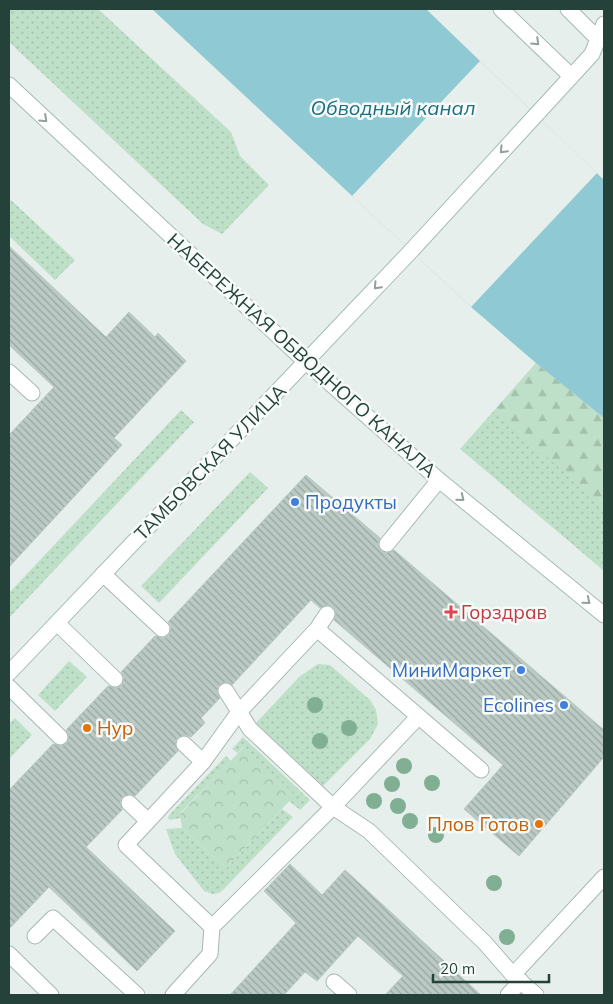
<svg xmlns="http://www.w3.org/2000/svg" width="613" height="1004" font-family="Mulish,sans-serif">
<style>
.grass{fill:url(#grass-dots)}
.forest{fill:url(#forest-firs)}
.park{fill:url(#park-crowns)}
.water{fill:#8ec9d4}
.pier{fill:#e6efeb}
.building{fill:url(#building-back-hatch);stroke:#b8c9c2}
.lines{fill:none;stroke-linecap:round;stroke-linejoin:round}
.lane-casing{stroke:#a8b8b2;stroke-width:17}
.secondary-casing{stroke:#a4bbb3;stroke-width:17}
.lane{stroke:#fff;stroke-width:15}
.secondary{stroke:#fff;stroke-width:15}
.tree{fill:#80af93}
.oneway{stroke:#92a09c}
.shop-dot{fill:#3f7fe0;stroke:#f7fbf9;stroke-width:2}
.health-dot{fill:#e0444e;stroke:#f7fbf9;stroke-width:2}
.food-dot{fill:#e8710a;stroke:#f7fbf9;stroke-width:2}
.labels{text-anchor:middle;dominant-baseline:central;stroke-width:5;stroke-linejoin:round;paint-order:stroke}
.street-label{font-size:19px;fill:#24423a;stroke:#f7fbf9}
.shop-label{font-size:19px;fill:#366cbe;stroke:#f7fbf9;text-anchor:end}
.health-label{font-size:19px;fill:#be3a42;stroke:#f7fbf9;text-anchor:start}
.food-label{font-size:19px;fill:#c56008;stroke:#f7fbf9;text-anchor:start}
.water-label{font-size:20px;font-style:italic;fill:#1c6f80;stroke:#f7fbf9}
</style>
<defs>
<pattern id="grass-dots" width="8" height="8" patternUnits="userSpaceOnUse" patternTransform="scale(1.25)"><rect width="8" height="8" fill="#bfe0c8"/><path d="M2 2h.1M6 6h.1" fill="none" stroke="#a4c1ad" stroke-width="1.8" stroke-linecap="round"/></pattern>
<pattern id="forest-firs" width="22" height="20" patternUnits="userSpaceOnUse" patternTransform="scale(1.25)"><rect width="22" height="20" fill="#bfe0c8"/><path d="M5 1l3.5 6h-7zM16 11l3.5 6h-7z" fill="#a4c1ad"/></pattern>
<pattern id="park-crowns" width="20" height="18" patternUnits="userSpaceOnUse" patternTransform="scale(1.25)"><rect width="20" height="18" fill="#bfe0c8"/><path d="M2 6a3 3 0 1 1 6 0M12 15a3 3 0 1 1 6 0" fill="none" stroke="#a4c1ad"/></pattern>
<pattern id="building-back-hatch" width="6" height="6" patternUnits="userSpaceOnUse" patternTransform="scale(1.25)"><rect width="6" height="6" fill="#bbcac4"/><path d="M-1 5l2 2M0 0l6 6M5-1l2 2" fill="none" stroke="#98a6a0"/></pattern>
</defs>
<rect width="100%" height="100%" fill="#e6efeb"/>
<path class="grass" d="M9 9H98L231 132 240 156 269 185 222 234 203 224 9 42Z
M11 200 75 260 55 280 9 236V203Z
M536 363 604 418V571L460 449Z
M181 410 194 422 9 618V593Z
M250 472 268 488 159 603 141 586Z
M69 661 87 677 55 711 38 695Z
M318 664 330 665 370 700 376 710 378 724 370 739 323 786 256 723 299 677Z
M15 718 32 735 9 759V724Z
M243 737 310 800 300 810 289 801 294 795 243 747 238 753 232 749Z
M226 756 231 761 180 813 181 818 170 820 168 818 170 814Z
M282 809 293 817 224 889 219 893 213 894 204 891 175 854 166 829 182 828 226 868Z"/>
<path class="forest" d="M536 363 604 418V505L493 412Z"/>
<path class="park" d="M244 747 295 795 226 868 182 828 180 814Z"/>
<path class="water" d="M152 9H426L604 180V418L536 363 471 307Z"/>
<path class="pier" d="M480 61 597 173 471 307 352 196Z"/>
<path class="building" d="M9 246 106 337 129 312 155 337 158 333 186 361 114 438 122 445 9 567V435L54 387 9 345Z
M306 475 380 538 378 543 381 551 386 553 394 550 604 730V757L519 856 464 809 503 765 334 620 336 614 333 607 327 605 320 608 311 600 232 685 225 682 218 686 217 692 220 698 201 718 205 723 191 737 186 735 178 737 175 742 178 751 135 796 131 794 123 796 120 801 122 810 86 847 175 931 137 971 49 887 9 929V790L53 744 62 746 67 743 69 735 66 730 108 686 117 688 122 685 124 677 121 672 155 636 164 638 169 635 171 627 168 622Z
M290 864 322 895 345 870 481 995H385L403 976 358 936 317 981 305 972 284 995H230L296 923 264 891Z"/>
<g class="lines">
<g class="lane-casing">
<path id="lane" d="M9 372 32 393
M387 544 439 480
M103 574 162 629
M57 623 115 679
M317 629 481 770
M9 687 60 737
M226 691 250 729 333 807 369 831 485 943 513 975 536 995
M184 744 203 762
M129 803 148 821
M212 927 126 845 203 762 239 712 317 629 327 614
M35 936 53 918 137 995
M9 954 51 995
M513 975 604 877
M334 982 349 995
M173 995 210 954 212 927 333 807 418 717
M508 995 521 981"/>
</g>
<g class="secondary-casing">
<path id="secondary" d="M501 9 571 76
M568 9 598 39
M9 85 306 362 439 480 604 615
M9 673 411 251 592 54 604 24"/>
</g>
<use href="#lane" class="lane"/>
<use href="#secondary" class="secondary"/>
</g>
<g class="tree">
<circle cx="315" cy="705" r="8"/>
<circle cx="349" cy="728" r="8"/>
<circle cx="320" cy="741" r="8"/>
<circle cx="404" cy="766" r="8"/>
<circle cx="432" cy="783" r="8"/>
<circle cx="392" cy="784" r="8"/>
<circle cx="374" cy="801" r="8"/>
<circle cx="398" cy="806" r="8"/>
<circle cx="410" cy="821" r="8"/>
<circle cx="436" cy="835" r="8"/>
<circle cx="494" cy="883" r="8"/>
<circle cx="507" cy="937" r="8"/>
</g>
<defs><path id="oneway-chevron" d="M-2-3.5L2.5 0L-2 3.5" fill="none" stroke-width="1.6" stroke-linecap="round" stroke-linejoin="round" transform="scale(1.25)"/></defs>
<g class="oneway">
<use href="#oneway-chevron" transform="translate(536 42) rotate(44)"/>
<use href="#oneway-chevron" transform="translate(44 119) rotate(43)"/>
<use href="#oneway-chevron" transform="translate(503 150) rotate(133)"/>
<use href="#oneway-chevron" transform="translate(377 286) rotate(133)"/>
<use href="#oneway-chevron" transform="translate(461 498) rotate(39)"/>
<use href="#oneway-chevron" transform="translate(587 601) rotate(39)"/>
</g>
<g class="shop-dot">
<circle cx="295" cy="502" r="5"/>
<circle cx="521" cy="670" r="5"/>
<circle cx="564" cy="705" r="5"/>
</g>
<path class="health-dot" d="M448.5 604.5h5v5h5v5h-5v5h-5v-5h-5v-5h5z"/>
<g class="food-dot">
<circle cx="87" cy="728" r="5"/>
<circle cx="539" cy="824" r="5"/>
</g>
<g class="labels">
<g class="street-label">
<text transform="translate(302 355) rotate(42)">НАБЕРЕЖНАЯ ОБВОДНОГО КАНАЛА</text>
<text transform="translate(210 462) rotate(-46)">ТАМБОВСКАЯ УЛИЦА</text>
</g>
<g class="shop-label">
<text x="305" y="502" text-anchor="start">Продукты</text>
<text x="511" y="670">МиниМаркет</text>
<text x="554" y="705">Ecolines</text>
</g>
<g class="health-label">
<text x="461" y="612">Горздрав</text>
</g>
<g class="food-label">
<text x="97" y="728">Нур</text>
<text x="529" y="824" text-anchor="end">Плов Готов</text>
</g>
<g class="water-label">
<text x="393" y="107">Обводный канал</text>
</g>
</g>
<rect width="613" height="1004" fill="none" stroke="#24423a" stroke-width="20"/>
<path d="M433 974v8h116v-8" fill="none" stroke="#24423a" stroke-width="2.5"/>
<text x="440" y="974" font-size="15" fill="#24423a" stroke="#f7fbf9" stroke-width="4" paint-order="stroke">20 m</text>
</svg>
